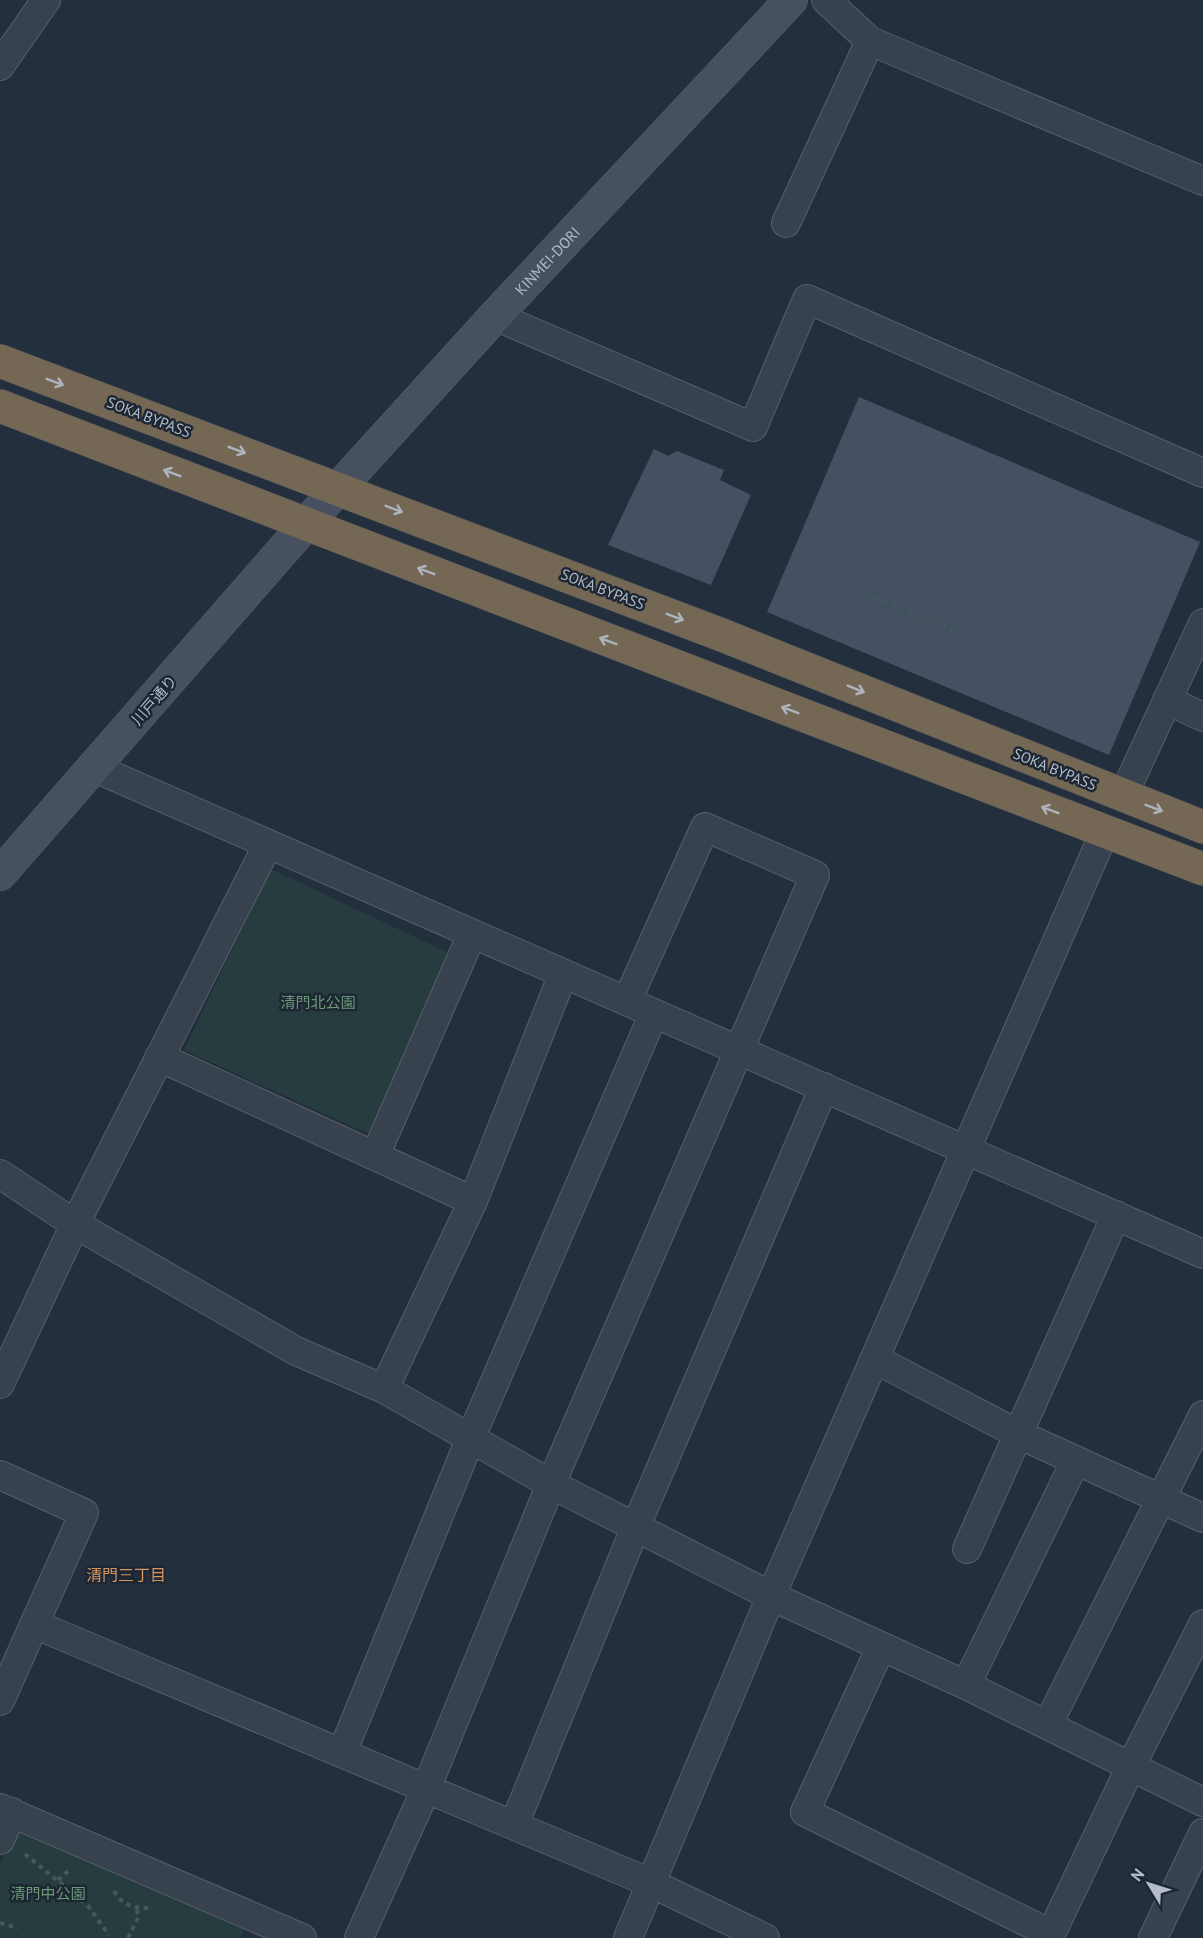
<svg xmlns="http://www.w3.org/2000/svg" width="1203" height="1938" font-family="'PT Sans','Noto Sans JP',sans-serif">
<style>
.green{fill:#263c3f}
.building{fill:#455162}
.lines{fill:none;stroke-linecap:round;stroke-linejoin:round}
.street-casing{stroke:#565f6c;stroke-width:30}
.secondary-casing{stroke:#565f6c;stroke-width:34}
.highway-casing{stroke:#434c59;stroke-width:34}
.path{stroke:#44595c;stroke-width:4;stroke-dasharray:4.5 4.5;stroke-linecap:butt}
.street{stroke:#38414e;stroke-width:28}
.secondary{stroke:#465061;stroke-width:33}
.highway{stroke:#746855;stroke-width:33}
.oneway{stroke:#aeb4bd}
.labels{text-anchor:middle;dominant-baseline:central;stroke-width:5;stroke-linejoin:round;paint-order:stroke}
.street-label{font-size:15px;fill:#b4bcc9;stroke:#1d2633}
.park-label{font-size:15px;fill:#6b9a76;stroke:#1d2633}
.neighbourhood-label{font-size:16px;fill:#d59563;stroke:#1d2633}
</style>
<rect width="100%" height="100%" fill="#242f3e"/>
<path class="green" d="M271 869 451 954 369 1134 184 1050Z
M15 1828 244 1929 241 1938H0V1864Z"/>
<path class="building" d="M859 397 1200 542 1109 755 767 612Z
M654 449 668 456 677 451 724 470 720 480 751 495 711 585 608 545Z"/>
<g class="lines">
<g class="street-casing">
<path id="street" d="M826 0 870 41 1203 181
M0 66 46 0
M786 223 870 41
M495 316 753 427 807 299 1203 473
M1167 700 1203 717
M95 768 1203 1254
M1123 796 1203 623
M159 1057 473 1201
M375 1156 472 934
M0 1174 75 1224 296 1351 384 1389 551 1484 771 1596 966 1685 1203 1802
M875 1359 1020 1435 1203 1518
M0 1384 75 1224 268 844
M384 1389 473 1201 563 974
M0 1475 84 1513 0 1701
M967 1549 1116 1215
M34 1624 651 1883 765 1938
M881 1647 805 1812 1051 1934 1131 1766 1203 1624
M966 1685 1076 1460
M1048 1724 1203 1415
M342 1753 471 1437 654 1013
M0 1808 302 1938
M514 1825 636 1526 824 1087
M0 1840 12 1812
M359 1938 426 1789 551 1484 815 875 705 827 627 1001
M628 1938 771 1596 1105 831
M1153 1938 1203 1833"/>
</g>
<g class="secondary-casing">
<g id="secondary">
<path id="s1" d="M0 874 305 525 495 316 791 0"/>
</g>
</g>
<g class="highway-casing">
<path id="highway" d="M0 361 722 635 1203 827
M0 406 1203 869"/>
</g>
<path class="path" d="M867 594 963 635
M25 1854 88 1906 109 1935
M58 1880 69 1870
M114 1891C123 1906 134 1908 151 1908
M0 1923 18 1928
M128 1938 139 1916 136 1908"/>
<use href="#street" class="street"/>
<use href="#secondary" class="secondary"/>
<use href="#highway" class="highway"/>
</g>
<defs><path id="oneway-shaft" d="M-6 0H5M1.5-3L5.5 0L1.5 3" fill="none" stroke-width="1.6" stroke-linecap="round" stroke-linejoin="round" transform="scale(1.5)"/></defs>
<g class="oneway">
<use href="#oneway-shaft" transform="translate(55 382) rotate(21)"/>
<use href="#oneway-shaft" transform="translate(237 450) rotate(21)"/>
<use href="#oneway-shaft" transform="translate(172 473) rotate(-159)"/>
<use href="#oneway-shaft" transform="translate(394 509) rotate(21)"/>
<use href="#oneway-shaft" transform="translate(426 571) rotate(-159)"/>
<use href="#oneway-shaft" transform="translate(675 617) rotate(21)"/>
<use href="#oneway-shaft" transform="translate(608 641) rotate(-159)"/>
<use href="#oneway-shaft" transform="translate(856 689) rotate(22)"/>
<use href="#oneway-shaft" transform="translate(790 710) rotate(-159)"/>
<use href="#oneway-shaft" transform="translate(1154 808) rotate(21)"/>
<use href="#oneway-shaft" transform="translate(1050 810) rotate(-159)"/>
</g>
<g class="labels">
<g class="street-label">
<text stroke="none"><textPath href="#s1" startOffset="822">KINMEI-DORI</textPath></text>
<text transform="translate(149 417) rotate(21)">SOKA BYPASS</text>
<text transform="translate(603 589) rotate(21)">SOKA BYPASS</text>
<text transform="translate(154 700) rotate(-49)">川戸通り</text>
<text transform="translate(1055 769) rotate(22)">SOKA BYPASS</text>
</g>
<g class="park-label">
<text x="318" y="1002">清門北公園</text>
<text x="48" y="1893">清門中公園</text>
</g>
<g class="neighbourhood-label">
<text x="126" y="1575">清門三丁目</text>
</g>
</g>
<g transform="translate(1149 1884) rotate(308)" stroke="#1d2633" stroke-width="4.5" paint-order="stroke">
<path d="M0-4.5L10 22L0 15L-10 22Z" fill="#b4bcc9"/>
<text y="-9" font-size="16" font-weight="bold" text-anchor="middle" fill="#b4bcc9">N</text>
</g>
</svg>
